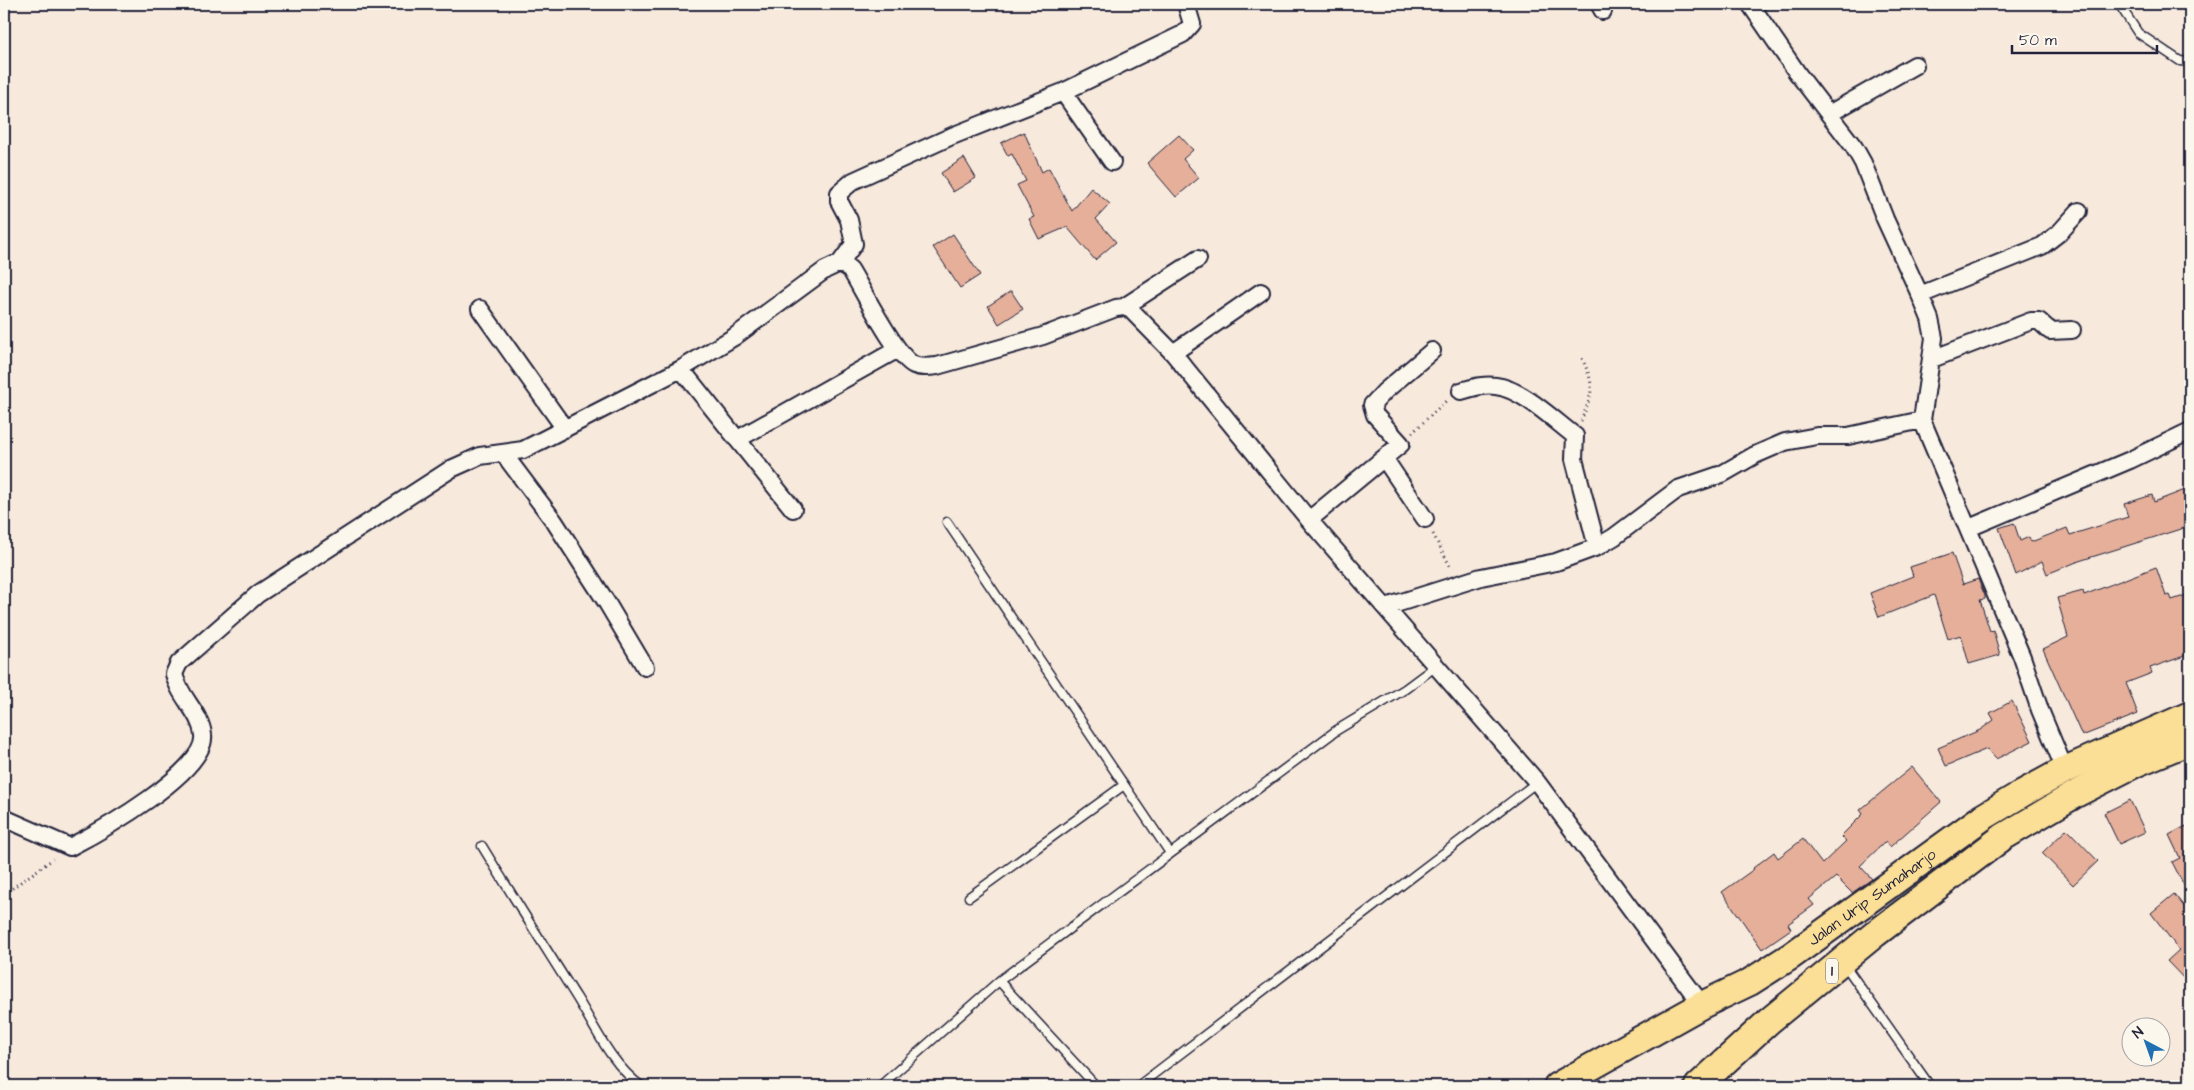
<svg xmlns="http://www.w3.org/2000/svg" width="2194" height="1090" font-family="'Architects Daughter',sans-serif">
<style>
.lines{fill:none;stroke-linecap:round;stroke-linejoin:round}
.stream{stroke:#6392a5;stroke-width:5.5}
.building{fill:#e5af9a;stroke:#22223b}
.service-casing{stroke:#22223b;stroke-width:11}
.minor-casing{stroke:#22223b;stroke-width:20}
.trunk-casing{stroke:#22223b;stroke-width:30}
.path{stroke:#22223b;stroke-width:3;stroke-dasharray:1 4;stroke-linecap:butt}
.service{stroke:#fbf7ec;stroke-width:8}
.minor{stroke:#fbf7ec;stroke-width:16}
.trunk{stroke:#fbdf96;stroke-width:26}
.labels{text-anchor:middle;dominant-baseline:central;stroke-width:4.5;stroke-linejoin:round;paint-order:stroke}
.shield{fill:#fbf7ec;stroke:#636270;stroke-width:1}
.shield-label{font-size:15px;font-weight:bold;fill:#22223b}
.street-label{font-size:16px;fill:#22223b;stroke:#fbf7ec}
</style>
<rect width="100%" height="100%" fill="#f7e9dc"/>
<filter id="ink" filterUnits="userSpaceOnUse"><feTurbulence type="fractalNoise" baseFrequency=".02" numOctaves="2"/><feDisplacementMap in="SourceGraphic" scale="10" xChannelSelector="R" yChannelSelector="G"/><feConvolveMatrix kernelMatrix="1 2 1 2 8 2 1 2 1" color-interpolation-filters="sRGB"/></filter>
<g filter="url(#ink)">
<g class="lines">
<path class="stream" d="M2186 1053 2190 1061"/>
</g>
<path class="building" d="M1024 132 1042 172 1049 168 1072 211 1091 188 1110 204 1096 219 1116 242 1095 260 1067 227 1039 239 1029 219 1034 217 1017 185 1026 181 1012 154 1008 156 1001 143Z
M1179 135 1193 150 1183 159 1199 178 1176 197 1147 163Z
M964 158 976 178 953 192 941 173Z
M953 234 980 275 960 288 933 247Z
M1011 291 1023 309 999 324 988 306Z
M2190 488V526L2079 561 2047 574 2042 561 2016 575 1999 528 2014 523 2020 541 2029 537 2031 542 2067 528 2070 535 2128 517 2124 504 2152 495 2154 502Z
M1952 553 1963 584 1978 579 1985 596V599L1980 600 1990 631 1993 630 2000 655 1969 664 1961 635 1948 639 1934 595 1879 617 1870 593 1913 576 1910 567Z
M2156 567 2166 596 2170 595 2172 600 2190 594V654L2150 668 2152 673 2126 683 2138 714 2082 736 2043 649 2068 637 2057 598 2083 591 2084 595Z
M2012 701 2032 741 1996 759 1987 749 1946 766 1938 748 1980 730 1994 720 1990 713Z
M1912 767 1941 802 1890 847 1886 841 1860 866 1872 879 1852 893 1836 877 1809 899 1814 905 1788 924 1791 929 1762 949 1722 892 1754 869 1753 868 1774 852 1778 858 1803 839 1822 864 1846 841 1841 836 1863 814 1860 810Z
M2130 800 2145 832 2119 844 2104 813Z
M2186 826 2190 835V897L2172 862 2180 858 2169 835Z
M2067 829 2098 861 2073 885 2042 853Z
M2174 894 2190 914V985L2167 961 2179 950 2151 913Z"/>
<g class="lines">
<g class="service-casing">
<path id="service" d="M2119 4 2138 33 2180 61 2190 62
M947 522 1170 853
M482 846C513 897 545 947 577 998 596 1029 611 1064 641 1086
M969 897 1124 785
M1844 964 1930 1086
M999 981 1096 1086
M880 1086 999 981 1337 730 1405 689 1436 666
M1138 1086 1537 782"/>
</g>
<g class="minor-casing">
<path id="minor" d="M1599 4 1603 11
M1750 4 1798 74 1854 147 1863 163 1885 219 1920 295 1930 319 1934 338 1922 420 2022 657 2040 710 2065 770
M1063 92 1112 162
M1829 114 1915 65
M840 263 854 244 849 220 839 201V193L853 181 952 136 1063 92 1183 34 1192 24 1186 4
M1920 295 2042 246 2059 233 2079 211
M1124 307 1198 259
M480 309 565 429
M1173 353 1261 292
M1932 359 2031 321H2039L2050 331 2072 330
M681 369 793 509
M1461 391C1472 388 1483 384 1496 386 1522 389 1555 421 1575 436L1574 459 1597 547
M738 439 898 349
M503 453 554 521 607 603 645 667
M1384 458 1425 519
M1309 520 1401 444 1375 415 1372 405 1385 391 1432 351
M1969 528 2130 460 2190 431
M1386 607 1481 577 1556 562 1597 547 1614 537 1678 489 1722 474 1755 455 1785 442 1817 436H1848L1922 420
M4 818 70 847C99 832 208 771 203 735 201 713 179 697 174 674L179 663 258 594 451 469 480 456 523 450 681 369 734 337 825 270 840 263 850 269C862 288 896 357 914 365 921 368 929 367 937 366L1043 336 1116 308 1124 307 1131 310 1173 353 1309 520 1537 782 1702 1005"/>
</g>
<g class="trunk-casing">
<g id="trunk">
<path id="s1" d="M1557 1086 1702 1005 1750 982 1791 956 1983 817 2023 793 2065 770 2190 715"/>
<path d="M1698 1086 1769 1021 1875 934 2003 837 2074 795 2137 763 2190 741"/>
</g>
</g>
<path class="path" d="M1581 421C1594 389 1595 387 1581 356
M1412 433 1448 399
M1433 534 1451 568
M4 894 53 859"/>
<use href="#service" class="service"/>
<use href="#minor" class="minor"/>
<use href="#trunk" class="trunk"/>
</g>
</g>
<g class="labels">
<rect class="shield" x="1826" y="958.5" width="12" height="25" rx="4"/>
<g class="shield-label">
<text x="1832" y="971">1</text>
</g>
<g class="street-label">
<text stroke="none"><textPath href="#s1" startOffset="368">Jalan Urip Sumaharjo</textPath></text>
</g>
</g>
<rect width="2194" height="1090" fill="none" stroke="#fbf7ec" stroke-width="20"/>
<rect x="10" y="10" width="2174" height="1070" fill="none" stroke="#22223b" stroke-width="2" filter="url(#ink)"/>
<g transform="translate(2146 1042) rotate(319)"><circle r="24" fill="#fbf7ec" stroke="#a4a2a5"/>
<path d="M0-4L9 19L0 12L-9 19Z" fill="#1f6fb2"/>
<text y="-8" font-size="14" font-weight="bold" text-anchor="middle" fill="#22223b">N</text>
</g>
<path d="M2012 45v8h145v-8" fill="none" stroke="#22223b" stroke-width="2.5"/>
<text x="2019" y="45" font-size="15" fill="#22223b" stroke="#fbf7ec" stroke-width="4" paint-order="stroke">50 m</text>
</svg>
